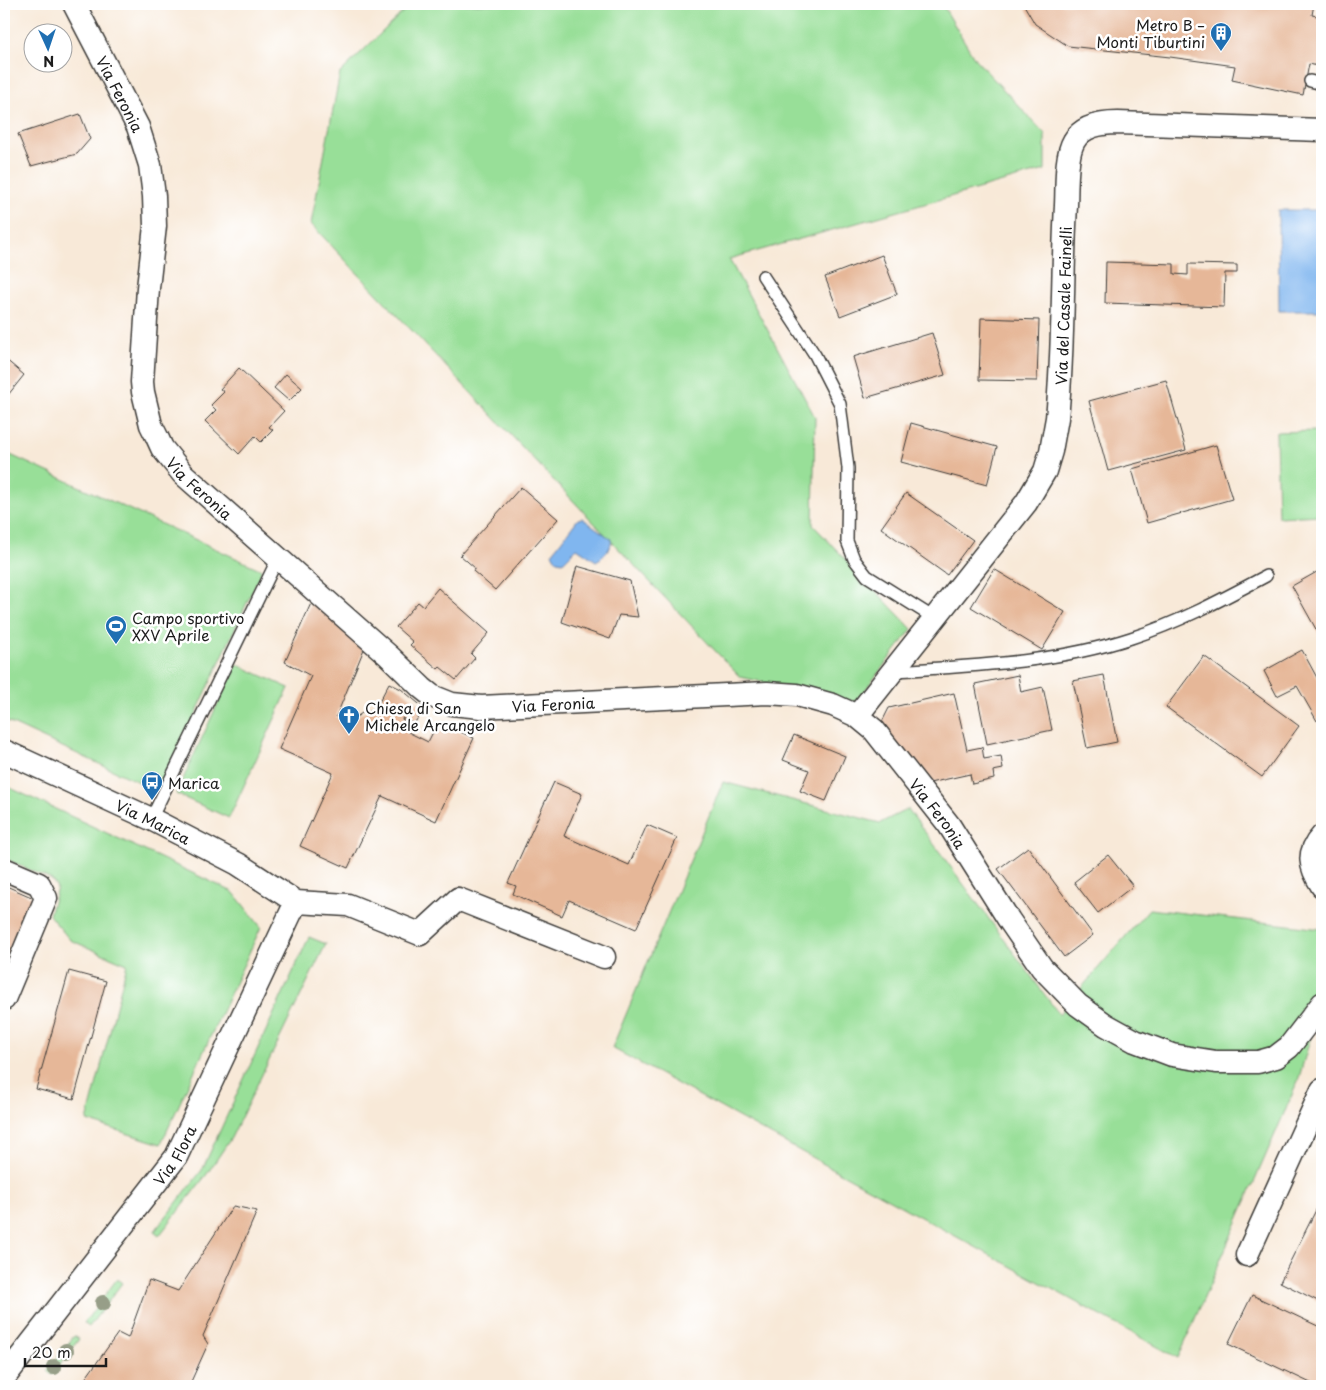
<svg xmlns="http://www.w3.org/2000/svg" width="1326" height="1390" font-family="'Playpen Sans',sans-serif">
<style>
.green{fill:#98df98;stroke:#5a7e5a}
.water{fill:#80b6ef;stroke:#4e6986}
.building{fill:#e6b798}
.lines{fill:none;stroke-linecap:round;stroke-linejoin:round}
.service-casing{stroke:#3d3b38;stroke-width:14}
.minor-casing{stroke:#3d3b38;stroke-width:25}
.service{stroke:#fff;stroke-width:11}
.minor{stroke:#fff;stroke-width:22}
.tree{fill:#979e88}
.labels{text-anchor:middle;dominant-baseline:central;stroke-width:5;stroke-linejoin:round;paint-order:stroke}
.poi-label{font-size:15px;fill:#1c1c1c;stroke:#fff;text-anchor:start}
.street-label{font-size:15px;fill:#1c1c1c;stroke:#fff}
</style>
<rect width="100%" height="100%" fill="#fff"/>
<filter id="ink" filterUnits="userSpaceOnUse"><feTurbulence type="fractalNoise" baseFrequency=".02" numOctaves="2"/><feDisplacementMap in="SourceGraphic" scale="10" xChannelSelector="R" yChannelSelector="G"/><feConvolveMatrix kernelMatrix="1 2 1 2 8 2 1 2 1" color-interpolation-filters="sRGB"/></filter>
<filter id="wash" filterUnits="userSpaceOnUse"><feTurbulence type="fractalNoise" baseFrequency=".0096" numOctaves="4" result="noise"/><feDisplacementMap in="SourceGraphic" scale="20" xChannelSelector="R" yChannelSelector="G"/><feGaussianBlur stdDeviation="1.12" result="paint"/><feColorMatrix in="noise" values="0 0 0 0 0 0 0 0 0 0 0 0 0 0 0 0 0 1.4 0 .05"/><feComposite in="paint" operator="in"/></filter>
<g filter="url(#wash)">
<rect width="100%" height="100%" fill="#f8e9d8"/>
<path class="green" d="M411 4H942L975 59 1045 134V170L729 259 815 417 813 525 912 629 856 702 740 677 311 224 340 73Z
M1320 431 1322 515 1278 517 1276 432Z
M4 452 262 570 160 792 4 720Z
M236 664 289 688 229 818 176 794Z
M723 782 880 823 908 809 1059 1014 1149 909 1322 929V998L1298 1081 1178 1358 612 1048Z
M4 785 233 892 261 927 161 1144 87 1121 127 964 70 940 49 915 57 888 52 880 4 858Z
M309 937 326 944 231 1138 207 1174 159 1236 154 1232 202 1170Z
M117 1279 122 1283 89 1327 84 1323Z
M74 1336 79 1339 52 1375 47 1371Z"/>
<path class="water" d="M1278 210H1322V311H1279Z
M582 518 611 539C613 547 603 558 596 561L577 548 563 562 557 561 552 553 578 519Z"/>
<g id="blocks">
<path class="building" d="M1020 4H1314L1312 15 1322 17V67L1309 64 1303 95 1232 80 1235 66 1170 57 1068 46 1035 24 1024 5Z
M80 114 90 139 77 154 31 166 18 134Z
M882 255 897 294 840 316 825 277Z
M1106 262 1174 264V274L1188 275V264L1237 265V273H1225L1224 307 1105 303Z
M981 318 1039 320 1037 381 979 380Z
M932 333 945 375 865 398 853 357Z
M4 358 24 375 4 400Z
M239 368 284 411 269 427 273 430 261 442 255 436 239 454 205 421 216 410 211 405 224 392 220 389Z
M286 374 302 388 289 401 274 388Z
M1166 380 1186 450 1108 471 1089 401Z
M911 423 997 447 987 485 901 462Z
M1216 445 1232 499 1147 523 1132 469Z
M521 487 558 519 495 590 473 571 475 568 460 555Z
M906 493 973 540 947 575 881 528Z
M577 566 630 581 638 617 619 615 610 639 562 622Z
M994 569 1065 612 1042 650 971 607Z
M1322 569V640L1292 586Z
M438 588 489 633 471 654 475 658 456 680 440 667 438 669 410 645 413 642 396 627 418 602 423 606Z
M312 601 364 649 336 717 349 722 362 713 375 710 389 683 401 689 424 708 414 724 402 718 408 732 428 742 438 722 474 738 436 821 382 796 348 868 300 846 333 773 279 749 311 676 285 662Z
M1302 650 1322 687V718L1317 721 1297 686 1277 696 1264 671Z
M1204 656 1299 726 1262 777 1166 707Z
M1018 675 1021 692 1043 687 1052 730 987 744 975 684Z
M1104 675 1117 742 1087 748 1073 681Z
M954 693 967 750 982 747 984 759 1001 756 1003 769 993 771 994 779 972 784 970 774 925 784 881 724 889 708Z
M794 735 845 756 826 801 800 791 809 770 783 760Z
M554 782 582 794 564 836 629 865 647 825 677 838 636 929 569 900 562 916 513 894 516 886 508 883Z
M1028 847 1093 935 1064 957 998 869Z
M1108 855 1133 886 1098 913 1074 882Z
M4 885 36 899 4 973Z
M69 971 106 981 74 1099 36 1089Z
M1322 1198V1303L1280 1282Z
M233 1206 257 1211 203 1336 208 1344 189 1386H80L118 1333 128 1338 149 1280 178 1291Z
M1252 1295 1322 1328V1386H1317L1228 1344Z"/>
</g>
</g>
<g filter="url(#ink)">
<use href="#blocks" fill-opacity="0" stroke="#3d3b38" stroke-width="1"/>
<g class="lines">
<g class="service-casing">
<path id="service" d="M1310 81 1322 84
M763 276 815 355 840 404 848 468 847 541 854 559 867 576 934 618
M894 671C973 666 1055 663 1131 638 1178 623 1223 599 1266 576
M151 819 278 558"/>
</g>
<g class="minor-casing">
<g id="minor">
<path id="s1" d="M74 4 138 127 150 165 154 196 155 226 148 288 142 382 143 392 151 425 157 437 162 448 183 474 389 656 422 688 432 696 452 704 481 707 767 693 797 695 833 705 857 716 874 730 949 825 1009 920 1042 968 1078 1005 1106 1025 1135 1041 1172 1055 1216 1062H1258L1276 1057 1289 1047 1322 1004"/>
<path id="s2" d="M857 716 1026 503 1045 471 1051 451 1057 418C1064 348 1062 276 1066 205 1067 188 1065 156 1074 141 1082 126 1102 123 1118 123L1322 130"/>
<path id="s3" d="M4 751 151 819 238 864 296 902 348 905 420 934 458 899 604 957"/>
<path d="M1322 836C1306 853 1310 867 1322 886"/>
<path d="M4 869 39 884 46 898 4 999"/>
<path d="M1247 1255 1322 1090"/>
<path id="s4" d="M4 1378 176 1157 296 902"/>
</g>
</g>
<use href="#service" class="service"/>
<use href="#minor" class="minor"/>
</g>
<g class="tree">
<circle cx="103" cy="1303" r="8"/>
<circle cx="66" cy="1351" r="8"/>
<circle cx="54" cy="1367" r="8"/>
</g>
</g>
<defs>
<g id="building-pin" transform="scale(1.125)"><path d="M0 17L-7.5 6A9.5 9.5 0 1 1 7.5 6Z" fill="#1f6fb2" stroke="#fff"/><path d="M-4-6H4V6H1V3H-1V6H-4ZM-2.5-4.3h1.7v1.8h-1.7ZM.8-4.3h1.7v1.8H.8ZM-2.5-1h1.7V.8h-1.7ZM.8-1h1.7V.8H.8Z" fill="#fff"/></g>
<g id="stadium-pin" transform="scale(1.125)"><path d="M0 17L-7.5 6A9.5 9.5 0 1 1 7.5 6Z" fill="#1f6fb2" stroke="#fff"/><path d="M0-5a6.5 5 0 1 0 0 10a6.5 5 0 1 0 0-10ZM-3.5-1.8h7v3.6h-7Z" fill="#fff"/></g>
<g id="church-pin" transform="scale(1.125)"><path d="M0 17L-7.5 6A9.5 9.5 0 1 1 7.5 6Z" fill="#1f6fb2" stroke="#fff"/><path d="M-1.2-6h2.4v3.5h3.3v2.4h-3.3V6h-2.4V-.1h-3.3v-2.4h3.3Z" fill="#fff"/></g>
<g id="bus-pin" transform="scale(1.125)"><path d="M0 17L-7.5 6A9.5 9.5 0 1 1 7.5 6Z" fill="#1f6fb2" stroke="#fff"/><path d="M-5-6H5V4H4V6H2V4H-2V6H-4V4H-5ZM-3.5-4V0h7V-4ZM-3.5 1.2v1.5H-2V1.2ZM2 1.2v1.5H3.5V1.2Z" fill="#fff"/></g>
</defs>
<g fill-rule="evenodd">
<use href="#building-pin" x="1221" y="33"/>
<use href="#stadium-pin" x="116" y="626"/>
<use href="#church-pin" x="349" y="716"/>
<use href="#bus-pin" x="152" y="782"/>
</g>
<g class="labels">
<g class="poi-label">
<text x="1205" y="24" text-anchor="end">Metro B –<tspan x="1205" dy="17">Monti Tiburtini</tspan></text>
<text x="132" y="617">Campo sportivo<tspan x="132" dy="17">XXV Aprile</tspan></text>
<text x="365" y="707">Chiesa di San<tspan x="365" dy="17">Michele Arcangelo</tspan></text>
<text x="168" y="782">Marica</text>
</g>
<g class="street-label">
<text stroke="none"><textPath href="#s1" startOffset="101">Via Feronia</textPath></text>
<text stroke="none"><textPath href="#s2" startOffset="476">Via del Casale Fainelli</textPath></text>
<text stroke="none"><textPath href="#s1" startOffset="521">Via Feronia</textPath></text>
<text stroke="none"><textPath href="#s1" startOffset="956">Via Feronia</textPath></text>
<text stroke="none"><textPath href="#s1" startOffset="1391">Via Feronia</textPath></text>
<text stroke="none"><textPath href="#s3" startOffset="165">Via Marica</textPath></text>
<text stroke="none"><textPath href="#s4" startOffset="281">Via Flora</textPath></text>
</g>
</g>
<rect width="1326" height="1390" fill="none" stroke="#fff" stroke-width="20"/>
<g transform="translate(48 48) rotate(177)"><circle r="24" fill="#ffffff" stroke="#a4a4a4"/>
<path d="M0-4L9 19L0 12L-9 19Z" fill="#1f6fb2"/>
<text y="-8" font-size="14" font-weight="bold" text-anchor="middle" fill="#1c1c1c">N</text>
</g>
<path d="M25 1358v8h81v-8" fill="none" stroke="#1c1c1c" stroke-width="2.5"/>
<text x="32" y="1358" font-size="15" fill="#1c1c1c" stroke="#ffffff" stroke-width="4" paint-order="stroke">20 m</text>
</svg>
